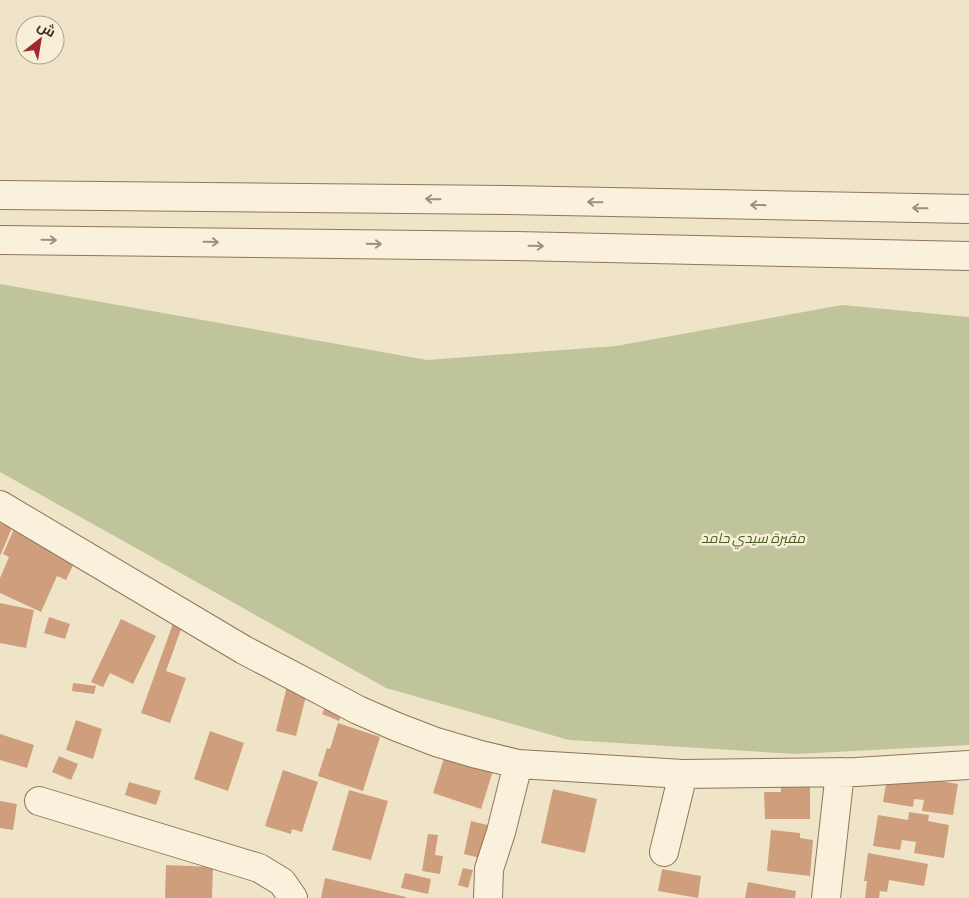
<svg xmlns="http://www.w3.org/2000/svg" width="969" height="898" font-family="'Crimson Pro',Cairo,serif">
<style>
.cemetery{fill:#bfc49a}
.building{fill:#cf9f7d}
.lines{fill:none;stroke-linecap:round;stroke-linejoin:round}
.minor-casing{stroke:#8d765c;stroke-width:30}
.minor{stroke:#faf1dc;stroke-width:28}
.oneway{stroke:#9c907e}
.labels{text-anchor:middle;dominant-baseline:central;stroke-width:5;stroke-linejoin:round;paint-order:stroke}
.park-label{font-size:14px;font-style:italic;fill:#4d5a26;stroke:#f7eed8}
</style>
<rect width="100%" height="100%" fill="#f0e4c8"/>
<path class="cemetery" d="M0 284 427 360 616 346 842 305 969 317V745L796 754 569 740 386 688 0 472Z"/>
<path class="building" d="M0 523 12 528 0 556Z
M14 529 77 557 66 580 57 576 41 612 0 593V578L9 557 3 554Z
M0 603 34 610 26 648 0 643Z
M176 615 185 618 166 671 186 678 170 723 141 713Z
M49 617 70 624 65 639 44 633Z
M121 619 156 636 133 684 110 673 103 687 91 682Z
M288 682 308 688 296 736 276 731Z
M73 683 96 686 94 694 72 691Z
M327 703 343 710 339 721 322 714Z
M76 720 102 729 93 759 66 750Z
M338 723 380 737 363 791 318 776 327 748 330 749Z
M210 731 244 743 228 791 194 779Z
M0 734 34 745 27 768 0 760Z
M445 755 493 771 481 809 433 793Z
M59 756 78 764 71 780 52 772Z
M283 770 318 782 302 832 292 829 291 834 265 826Z
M888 772 958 784 953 815 922 811 924 800 914 799 913 807 883 802Z
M129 782 161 791 156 805 125 795Z
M781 786H810V819H765L764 792H781Z
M553 789 597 799 585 853 541 843Z
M349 790 388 801 371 860 332 850Z
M0 801 17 804 13 830 0 828Z
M909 812 929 815 928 821 949 825 944 858 914 853 916 842 902 840 900 850 873 846 878 815 908 820Z
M471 821 492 826 484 859 464 854Z
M771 830 800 833V838L813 840 810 876 767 871Z
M428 834 438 835 435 855 443 856 440 874 422 871Z
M868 853 928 864 924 886 889 880 887 892 880 891 879 898H865L867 881H864Z
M166 865 213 867 212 898H165Z
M463 868 473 870 468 888 458 885Z
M662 869 701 876 698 898 658 891Z
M405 873 431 879 428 894 401 888Z
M325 878 406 897V898H321Z
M748 882 796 891 795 898H745Z"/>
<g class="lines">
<g class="minor-casing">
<path id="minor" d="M0 195 507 200 969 209
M0 240 516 246 969 256
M0 505 244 650 358 710 397 727 436 742 477 754 518 764 683 774 856 772 969 765
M39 801 259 868 282 882 293 898
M664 852 683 774
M488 898 489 869 501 832 518 764
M826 898 840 772"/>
</g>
<use href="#minor" class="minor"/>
</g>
<defs><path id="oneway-shaft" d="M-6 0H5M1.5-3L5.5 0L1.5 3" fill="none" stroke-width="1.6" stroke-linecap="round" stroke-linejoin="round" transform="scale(1.25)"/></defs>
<g class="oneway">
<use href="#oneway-shaft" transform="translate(433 199) rotate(-179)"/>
<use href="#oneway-shaft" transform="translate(595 202) rotate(-179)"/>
<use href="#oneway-shaft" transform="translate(758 205) rotate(-179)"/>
<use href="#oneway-shaft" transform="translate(920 208) rotate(-179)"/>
<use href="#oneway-shaft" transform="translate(49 240) rotate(1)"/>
<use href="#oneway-shaft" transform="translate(211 242) rotate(1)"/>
<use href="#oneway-shaft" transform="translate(374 244) rotate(1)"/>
<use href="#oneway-shaft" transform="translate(536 246) rotate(1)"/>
</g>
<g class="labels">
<g class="park-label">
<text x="753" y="538">مقبرة سيدي حامد</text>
</g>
</g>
<g transform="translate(40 40) rotate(31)"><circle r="24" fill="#f7eed8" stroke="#ada18e"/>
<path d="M0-4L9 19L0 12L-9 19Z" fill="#9e2a2b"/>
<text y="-8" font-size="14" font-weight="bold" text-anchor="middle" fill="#3d2e20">ش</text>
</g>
</svg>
